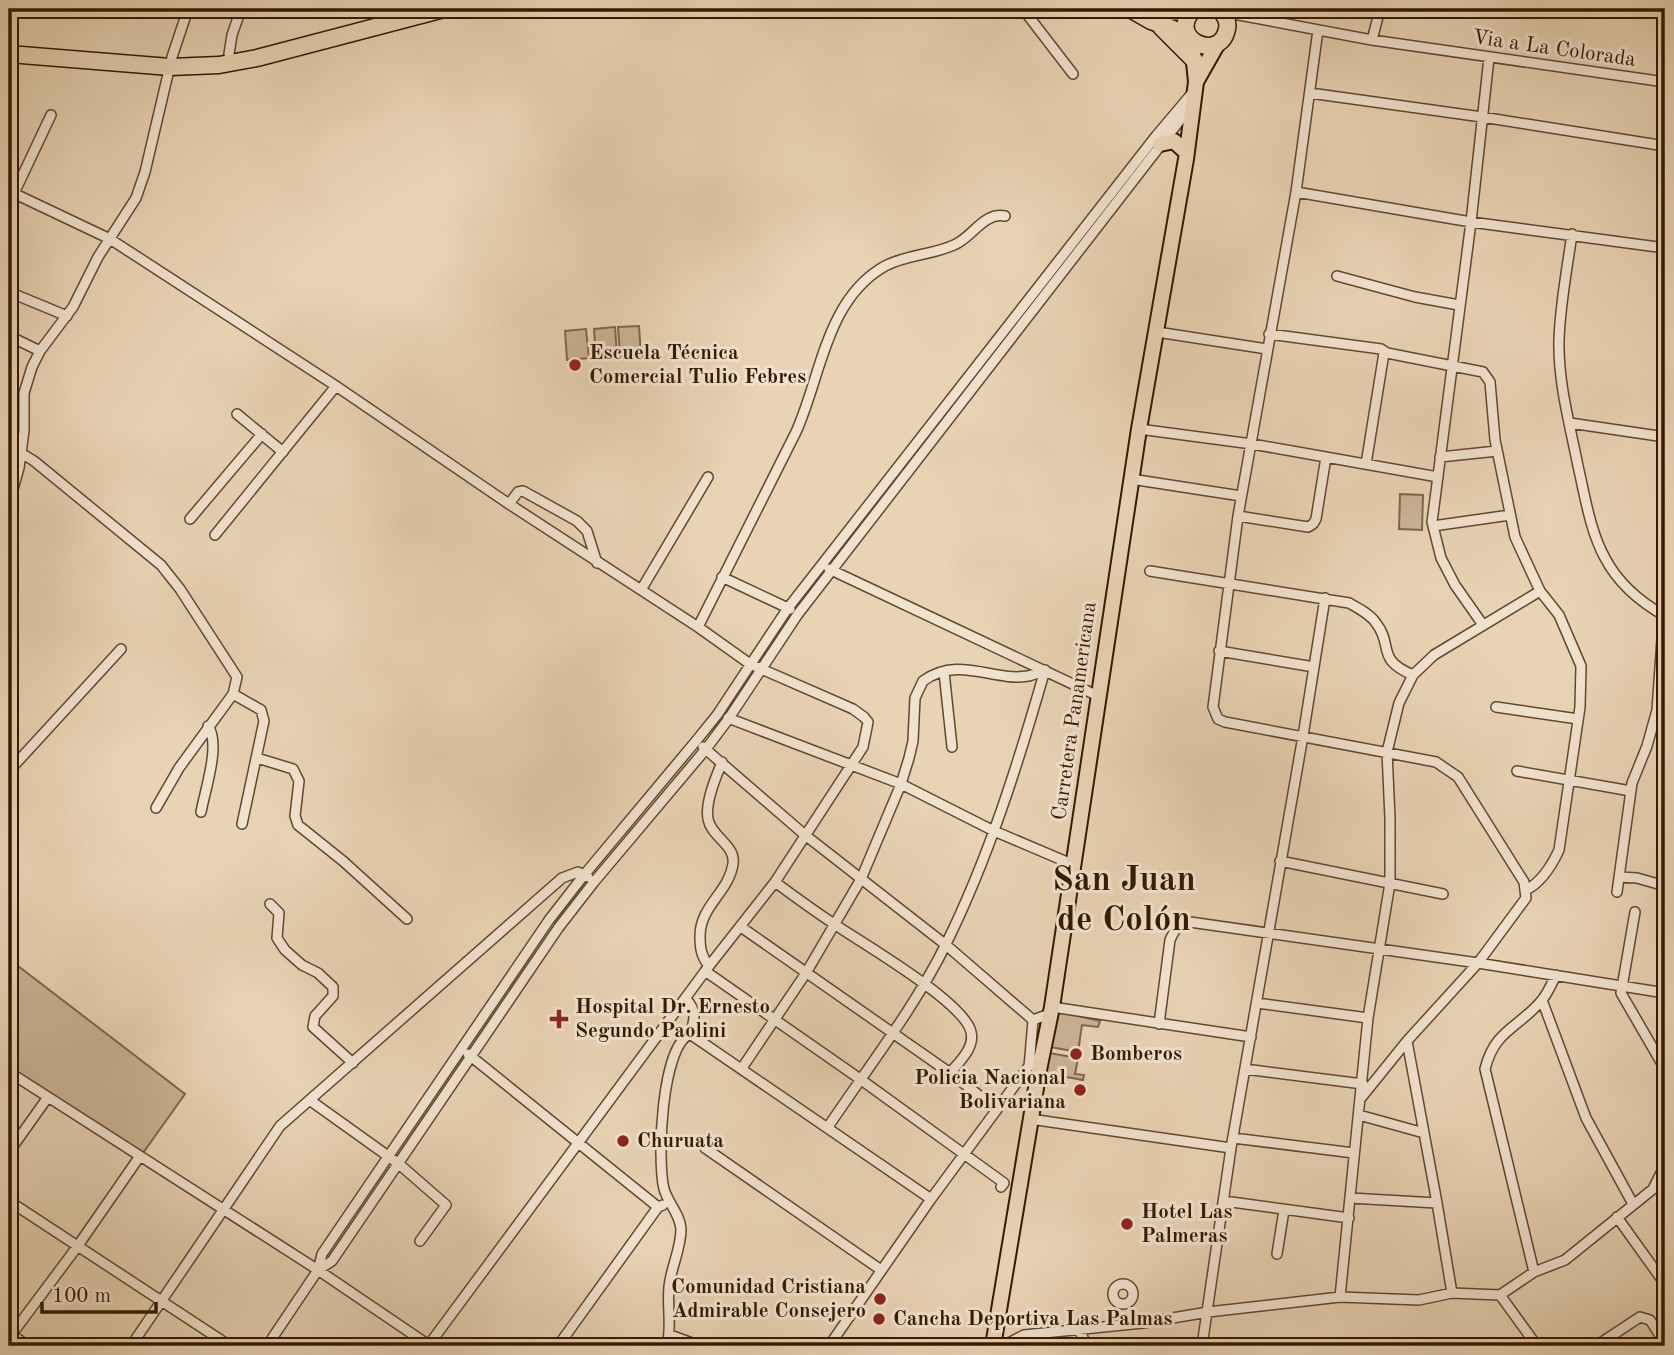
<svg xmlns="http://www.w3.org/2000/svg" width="1674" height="1355" font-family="'Old Standard TT',serif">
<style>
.green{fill:#cab396;stroke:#7f664b;stroke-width:2}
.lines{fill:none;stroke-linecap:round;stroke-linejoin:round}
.street-casing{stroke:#61482d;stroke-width:12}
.primary-casing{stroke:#341900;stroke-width:18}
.highway-casing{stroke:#341900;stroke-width:19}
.street{stroke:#f1e2cf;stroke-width:9}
.primary{stroke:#e9d3b5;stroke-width:14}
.highway{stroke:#e9d3b5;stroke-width:16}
.poi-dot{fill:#8f2418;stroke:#f1e2cf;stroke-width:2.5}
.labels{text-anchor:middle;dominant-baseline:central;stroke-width:6;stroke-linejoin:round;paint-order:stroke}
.street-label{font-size:21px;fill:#341900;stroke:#f1e2cf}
.poi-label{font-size:21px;font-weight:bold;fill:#341900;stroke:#f1e2cf;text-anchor:start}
.town-label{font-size:35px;font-weight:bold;fill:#341900;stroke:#f1e2cf}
</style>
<rect width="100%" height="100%" fill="#e9d3b5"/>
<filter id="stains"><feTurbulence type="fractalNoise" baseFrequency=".00286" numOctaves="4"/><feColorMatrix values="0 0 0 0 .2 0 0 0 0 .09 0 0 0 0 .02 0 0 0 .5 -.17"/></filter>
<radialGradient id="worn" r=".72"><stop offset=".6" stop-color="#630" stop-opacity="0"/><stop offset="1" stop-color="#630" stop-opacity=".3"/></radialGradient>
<path class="green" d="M639 326 641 355 620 356 618 327Z
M615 327 617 356 596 358 594 329Z
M586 329 589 358 567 360 565 331Z
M1400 494 1423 495 1422 530 1399 529Z
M9 959 185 1094 143 1153 9 1067Z
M1056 1011 1100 1021 1098 1027 1082 1025 1078 1052 1050 1047Z
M1049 1053 1078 1058 1075 1074 1084 1075 1083 1080 1045 1073Z"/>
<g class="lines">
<g class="street-casing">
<path id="street" d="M1023 9 1073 74
M1223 12 1372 40 1665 82
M1318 30 1296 192 1238 516 1213 707 1218 719 1225 722 1436 762 1458 777 1524 882 1526 898 1478 963 1407 1041 1361 1098
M1372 40 1380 9
M229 54 232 35 241 9
M1310 93 1482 117 1665 146
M9 104 10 102
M9 191 110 239 336 386 509 504 698 627 750 664 853 709 864 717 868 722 863 747 775 882 709 966 428 1346
M1296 192 1471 222 1665 248
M9 204 51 115
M1572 234C1567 269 1560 305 1559 340 1558 383 1570 425 1578 466 1585 496 1590 531 1605 558 1618 583 1642 603 1665 616
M1337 276 1415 297 1459 305
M9 292 67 316
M1157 332 1267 349
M1269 334 1381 349 1387 353 1483 372 1490 382 1495 440 1515 537 1540 591 1559 615 1581 666 1580 707 1559 850C1552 865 1542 882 1526 890
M9 336 40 351
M237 414 283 452
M1570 423 1665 437
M1139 429 1252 444 1438 477
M21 453 34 461 161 565 180 589 237 677 233 694 179 768 156 808
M1440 457 1497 451
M1366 464 1384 353
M1131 479 1241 496
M9 503 19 468 24 431V393L32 367 40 351 73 307 98 257 136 198 145 172 172 57 188 9
M509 504 518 492 523 491 577 521 587 531 597 563
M1238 516 1308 527 1313 524 1316 519 1326 457
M190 519 262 434
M1433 526 1510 515
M215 535 336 386
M829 569 1098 696
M1150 571 1349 603C1358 608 1370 614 1376 623 1394 646 1375 659 1413 675
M722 577 790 609
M641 590 708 477
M1483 625 1455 585 1441 558 1432 522 1471 222 1489 58
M698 627 796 432C821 377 826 299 885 266 908 254 934 255 956 244 973 236 984 212 1005 216
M1219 651 1314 667
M944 672 952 747
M233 694 261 710 264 721 242 824
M1496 707 1578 719
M728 718 901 784 994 831 1074 865
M703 747 805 835 946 945 1033 1020
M257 758 293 769 299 781 295 816 298 825 343 861 407 919
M9 771 121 649
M1517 771 1631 791
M201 812C205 790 221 744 208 726
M1280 861 1443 894
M1620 877 1637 878 1665 886
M775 882C795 897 816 912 837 926 864 944 965 1003 971 1032 975 1048 959 1062 950 1073
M1617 892 1632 783 1647 746 1657 710 1665 597
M270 904 279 913 277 938 285 950 302 965 318 973 333 987V996L315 1016 313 1027 353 1063
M1635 912 1621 993 1665 1069
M741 927 950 1073 997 1109
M709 966C701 956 700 948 700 936 700 906 729 892 733 864 736 845 711 837 708 819 705 802 716 777 722 762
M705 971 860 1079 1004 1183 1001 1187
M1542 1000 1586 1118 1633 1204
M1257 1003 1368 1018
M1052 1007 1251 1037
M1159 1024 1170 940C1175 929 1178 924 1190 922L1478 963 1665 993
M690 1034 931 1199
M1407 1041 1437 1203 1452 1293
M468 1054 658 1207
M1032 1059 1030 1056 1033 1020 1047 1015 1050 1017
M742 1068 806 973 861 879 901 784 909 758 913 741 915 698 923 681C959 655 993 682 1028 676 1034 675 1039 672 1045 670
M1245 1069 1363 1084
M9 1072 318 1270 430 1346
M311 1101 399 1164 446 1205 420 1241
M1359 1115 1424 1133
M1030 1119 1231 1148
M828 1127C868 1067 914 1009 946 944 989 857 1018 764 1045 670
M1233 1138 1354 1153
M705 1148 881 1270
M9 1152 48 1097
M1350 1198 1437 1203
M9 1201 230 1346
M1224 1201 1349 1218
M1617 1217 1665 1284
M1277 1254 1284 1210
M318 1270 332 1261 559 927 594 882 706 749 727 721 798 614 1191 106
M1534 1272 1485 1069C1495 1029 1519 1028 1542 1000 1548 993 1552 983 1556 975
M1113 1294a10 10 0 1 1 20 0a10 10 0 1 1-20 0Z
M1500 1295 1537 1346
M1340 1297 1368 1018 1390 883V818L1387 752 1399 703 1413 675 1434 655 1540 591
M1079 1330 1087 1346
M9 1333 28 1346
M670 1335 700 1346
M9 1338 77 1247 140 1156
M131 1346 280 1126 562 878 578 872 588 877
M267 1346 318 1270 322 1254 549 920 584 875 696 741 717 715 788 608 1156 136 1194 91
M558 1346 658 1207 663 1205
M667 1346C672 1327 667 1307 669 1287 671 1267 681 1249 681 1229 680 1214 668 1203 664 1189 657 1161 661 1047 690 1034 695 1019 697 1011 686 999
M829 1346 931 1199 1029 1066 1030 1056
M1003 1346 1024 1335 1143 1323 1208 1312 1340 1297 1419 1300 1452 1293 1500 1295 1534 1272 1565 1260 1653 1189 1665 1165
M1202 1346 1231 1148 1303 736 1325 598
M1596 1346 1640 1317 1650 1320 1665 1343"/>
</g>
<g class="primary-casing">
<path id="primary" d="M1197 80 1218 43
M1160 144 1174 141 1186 152
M993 1346 1039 1070 1052 1007 1139 429 1186 159 1196 82 1193 52"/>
</g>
<g class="highway-casing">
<path id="highway" d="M1130 9 1151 21 1187 34
M1150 9 1161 12 1191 11
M1194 9C1165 38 1220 64 1227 29 1229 21 1225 15 1219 9
M1161 27 1195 61
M9 54 170 67 219 65 257 58 444 9"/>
</g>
<use href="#street" class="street"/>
<use href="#primary" class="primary"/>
<use href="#highway" class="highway"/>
</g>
<g class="poi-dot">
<circle cx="575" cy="365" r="7"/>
<path d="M555.5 1008.5h7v7h7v7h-7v7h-7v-7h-7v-7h7z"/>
<circle cx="1076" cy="1054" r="7"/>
<circle cx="1080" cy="1090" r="7"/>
<circle cx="623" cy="1141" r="7"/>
<circle cx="1127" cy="1224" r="7"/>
<circle cx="880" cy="1299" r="7"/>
<circle cx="879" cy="1319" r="7"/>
</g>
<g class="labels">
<g class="street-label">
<text transform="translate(1554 49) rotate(8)">Via a La Colorada</text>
<text transform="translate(1075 711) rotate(-82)">Carretera Panamericana</text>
</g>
<g class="poi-label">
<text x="589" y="353">Escuela Técnica<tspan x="589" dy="24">Comercial Tulio Febres</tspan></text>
<text x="575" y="1007">Hospital Dr. Ernesto<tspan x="575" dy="24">Segundo Paolini</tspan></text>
<text x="1090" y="1054">Bomberos</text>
<text x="1066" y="1078" text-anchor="end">Policia Nacional<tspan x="1066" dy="24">Bolivariana</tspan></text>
<text x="637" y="1141">Churuata</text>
<text x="1141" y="1212">Hotel Las<tspan x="1141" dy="24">Palmeras</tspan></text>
<text x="866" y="1287" text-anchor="end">Comunidad Cristiana<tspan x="866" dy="24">Admirable Consejero</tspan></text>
<text x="893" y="1319">Cancha Deportiva Las Palmas</text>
</g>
<g class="town-label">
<text x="1124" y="880">San Juan<tspan x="1124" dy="40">de Colón</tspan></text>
</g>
</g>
<rect width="1674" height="1355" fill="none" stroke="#e9d3b5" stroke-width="35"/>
<rect x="10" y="10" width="1653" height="1334" fill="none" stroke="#341900" stroke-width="3.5"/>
<rect x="18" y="18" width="1639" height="1320" fill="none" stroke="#341900" stroke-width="2"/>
<path d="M42 1302v10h114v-10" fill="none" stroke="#341900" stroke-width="3.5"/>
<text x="52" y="1302" font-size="21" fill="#341900" stroke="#f1e2cf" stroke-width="5" paint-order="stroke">100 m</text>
<rect width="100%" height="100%" filter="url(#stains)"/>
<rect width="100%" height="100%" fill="url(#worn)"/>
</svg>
